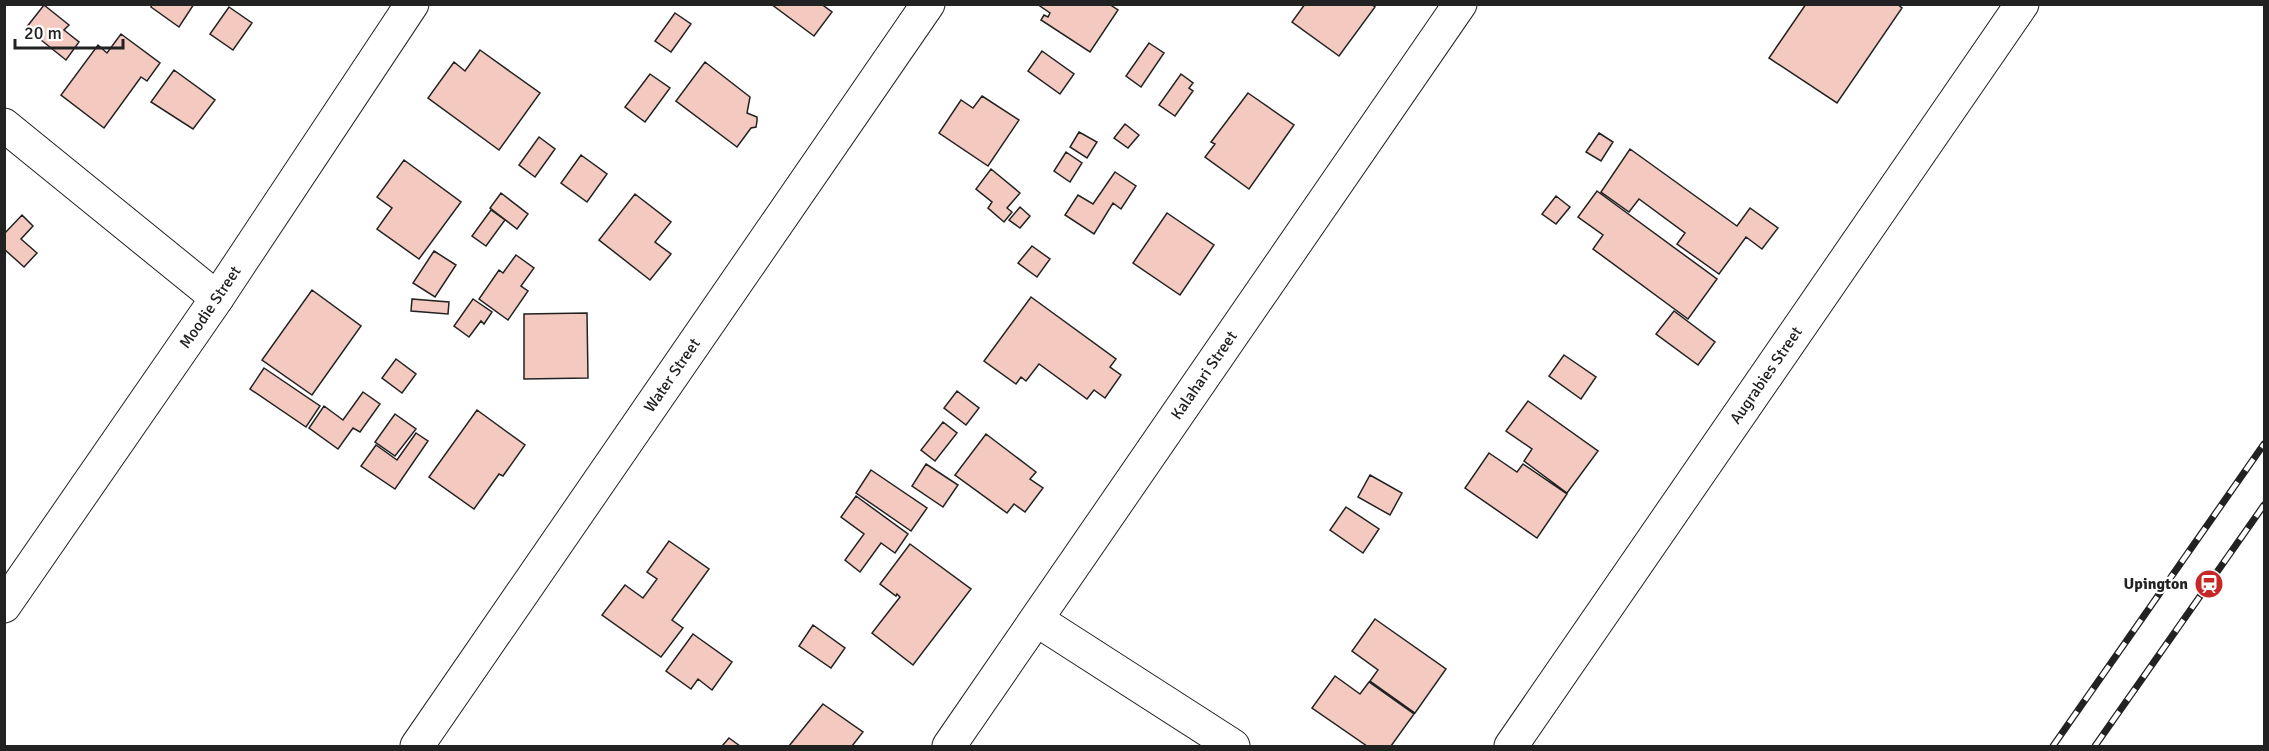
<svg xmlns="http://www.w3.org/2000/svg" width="2269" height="751" font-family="Signika,sans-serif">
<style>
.building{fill:#f3c9c0;stroke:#222;stroke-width:1.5}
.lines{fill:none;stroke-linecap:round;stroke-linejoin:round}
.minor-casing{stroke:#222;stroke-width:35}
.minor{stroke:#fff;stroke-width:33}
.rail-casing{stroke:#222;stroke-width:7}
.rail{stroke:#fff;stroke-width:4.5;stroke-dasharray:14;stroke-linecap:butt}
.labels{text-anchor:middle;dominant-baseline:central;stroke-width:4.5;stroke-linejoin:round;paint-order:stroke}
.street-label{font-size:16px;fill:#222;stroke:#fff}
.poi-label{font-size:16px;font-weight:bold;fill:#222;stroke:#fff;text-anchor:end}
</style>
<rect width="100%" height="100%" fill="#fff"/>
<path class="building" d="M152 4H194L179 27 151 7Z
M771 4H825L824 6 832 12 814 36Z
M1037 4H1109L1118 10 1090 52 1041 20 1044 15 1048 17 1050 13Z
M1305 4H1371L1375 7 1339 56 1292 22Z
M1806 4H1897L1902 8 1837 103 1769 58Z
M44 5 69 25 64 30 79 42 66 60 26 28Z
M229 7 252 23 233 50 210 34Z
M675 13 691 24 671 52 655 41Z
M121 34 160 63 147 81 141 77 104 128 61 95 98 45 107 53Z
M1149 43 1164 53 1141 87 1126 76Z
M480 50 540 93 499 150 428 98 454 62 465 71Z
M1042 51 1074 74 1060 94 1028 71Z
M705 62 750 97 747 113 757 117V121L756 127 751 128 737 147 676 101Z
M174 70 215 100 193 129 151 102Z
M650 74 670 88 645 122 625 107Z
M1181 74 1193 83 1189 88 1193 91 1175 116 1159 105Z
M1248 93 1294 125 1249 189 1205 157 1215 144 1211 142Z
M982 96 1019 120 988 166 939 133 961 100 973 108Z
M1125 124 1139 135 1128 148 1114 138Z
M1079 132 1097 142 1087 158 1070 147Z
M1599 133 1613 142 1601 161 1586 152Z
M539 137 555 149 535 177 519 165Z
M1630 149 1737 226 1750 208 1778 228 1762 249 1746 237 1719 274 1677 244 1685 233 1639 199 1629 212 1601 192Z
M1066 152 1082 163 1070 182 1054 171Z
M581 155 607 174 587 202 561 183Z
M404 160 461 202 419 259 377 229 392 208 377 197Z
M991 169 1020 193 1007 208 1012 212 1004 222 988 208 992 202 976 189Z
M1115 172 1136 186 1121 209 1113 203 1094 234 1065 215 1078 195 1093 204Z
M1597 191 1717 279 1688 319 1593 249 1603 235 1578 217Z
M501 193 528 214 517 229 490 208Z
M635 194 671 222 655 242 671 254 650 280 599 240Z
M1556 196 1570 207 1556 224 1542 214Z
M1020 207 1030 216 1020 228 1009 220Z
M491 210 505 220 486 246 472 236Z
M1167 213 1214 245 1180 295 1133 263Z
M22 215 33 226 21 239 37 253 24 267 4 249V234Z
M1032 246 1050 259 1037 277 1018 263Z
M434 251 456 265 435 297 413 283Z
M516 255 534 268 521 286 528 291 508 320 479 299 499 270 503 273Z
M312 290 361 326 312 395 262 360Z
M1031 297 1116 359 1110 367 1121 375 1105 398 1094 390 1087 399 1039 364 1026 381 1021 377 1016 384 984 361Z
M412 299 449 302 448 314 411 311Z
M473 299 492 312 484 324 481 321 469 337 454 326Z
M1674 311 1715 342 1698 365 1656 334Z
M587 313 588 378 524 379V314Z
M1564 355 1596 377 1581 399 1549 376Z
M396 359 416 374 402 393 382 378Z
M264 368 320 406 306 427 250 389Z
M957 391 979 408 966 425 944 408Z
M363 392 380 404 360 432 353 428 338 449 309 428 324 406 343 420Z
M1528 401 1598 451 1567 493 1524 461 1532 449 1506 431Z
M477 410 525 445 503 476 499 474 474 509 429 477Z
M395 414 416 429 395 456 375 442Z
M943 422 957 433 935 461 921 450Z
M416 433 428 441 395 489 361 466 376 445 397 460Z
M986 434 1036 472 1030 479 1043 488 1025 512 1014 504 1007 513 955 475Z
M1489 453 1517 472 1523 464 1567 494 1537 538 1465 488Z
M926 464 958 485 943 507 912 486Z
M871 470 927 508 911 531 856 493Z
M1370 475 1402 493 1390 515 1358 497Z
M856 496 908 534 895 553 881 543 860 572 845 560 864 534 841 517Z
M1346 507 1379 529 1363 553 1330 530Z
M669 541 709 569 672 620 683 628 661 657 602 615 625 585 643 598 657 579 647 572Z
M910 544 971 589 913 665 872 633 900 597 897 594 896 596 880 584Z
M1375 619 1446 669 1415 713 1370 681 1378 670 1352 651Z
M813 625 845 648 831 668 799 646Z
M693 634 732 662 712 690 698 679 691 689 666 671Z
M1335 676 1360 694 1369 682 1414 714 1391 746H1367L1312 708Z
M823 704 863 732 852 746H789Z
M729 738 740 746H722Z"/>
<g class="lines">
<g class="minor-casing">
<g id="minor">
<path d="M4 125 217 298"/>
<path id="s1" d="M4 606 217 298 412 4"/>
<path d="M1037 620 1233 746"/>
<path id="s2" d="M417 746 928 4"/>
<path id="s3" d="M949 746 1460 4"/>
<path id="s4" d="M1511 746 2022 4"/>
</g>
</g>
<use href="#minor" class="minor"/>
<g class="rail-casing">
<path id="rail" d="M2053 746 2264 444
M2095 746 2264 505"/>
</g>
<use href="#rail" class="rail"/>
</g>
<defs>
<g id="station-disc" transform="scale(1.5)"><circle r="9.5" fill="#c62828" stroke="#fff"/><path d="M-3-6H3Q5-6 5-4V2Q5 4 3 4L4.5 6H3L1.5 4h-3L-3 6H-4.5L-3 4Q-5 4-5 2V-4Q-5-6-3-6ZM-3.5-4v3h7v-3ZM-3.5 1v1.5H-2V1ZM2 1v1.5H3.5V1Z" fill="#fff"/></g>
</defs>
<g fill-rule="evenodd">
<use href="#station-disc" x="2209" y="584"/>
</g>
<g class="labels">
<g class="street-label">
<text stroke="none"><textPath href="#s1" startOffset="363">Moodie Street</textPath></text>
<text stroke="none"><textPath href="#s2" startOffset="450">Water Street</textPath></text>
<text stroke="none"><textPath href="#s3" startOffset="450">Kalahari Street</textPath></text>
<text stroke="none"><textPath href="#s4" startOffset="450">Augrabies Street</textPath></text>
</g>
<g class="poi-label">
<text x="2188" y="584">Upington</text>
</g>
</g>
<rect width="2269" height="751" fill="none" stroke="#222222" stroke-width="12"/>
<path d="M15 39v9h108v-9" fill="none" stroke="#222222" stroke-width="3"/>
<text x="24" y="39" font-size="18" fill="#222222" stroke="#ffffff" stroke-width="4.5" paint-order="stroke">20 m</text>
</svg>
